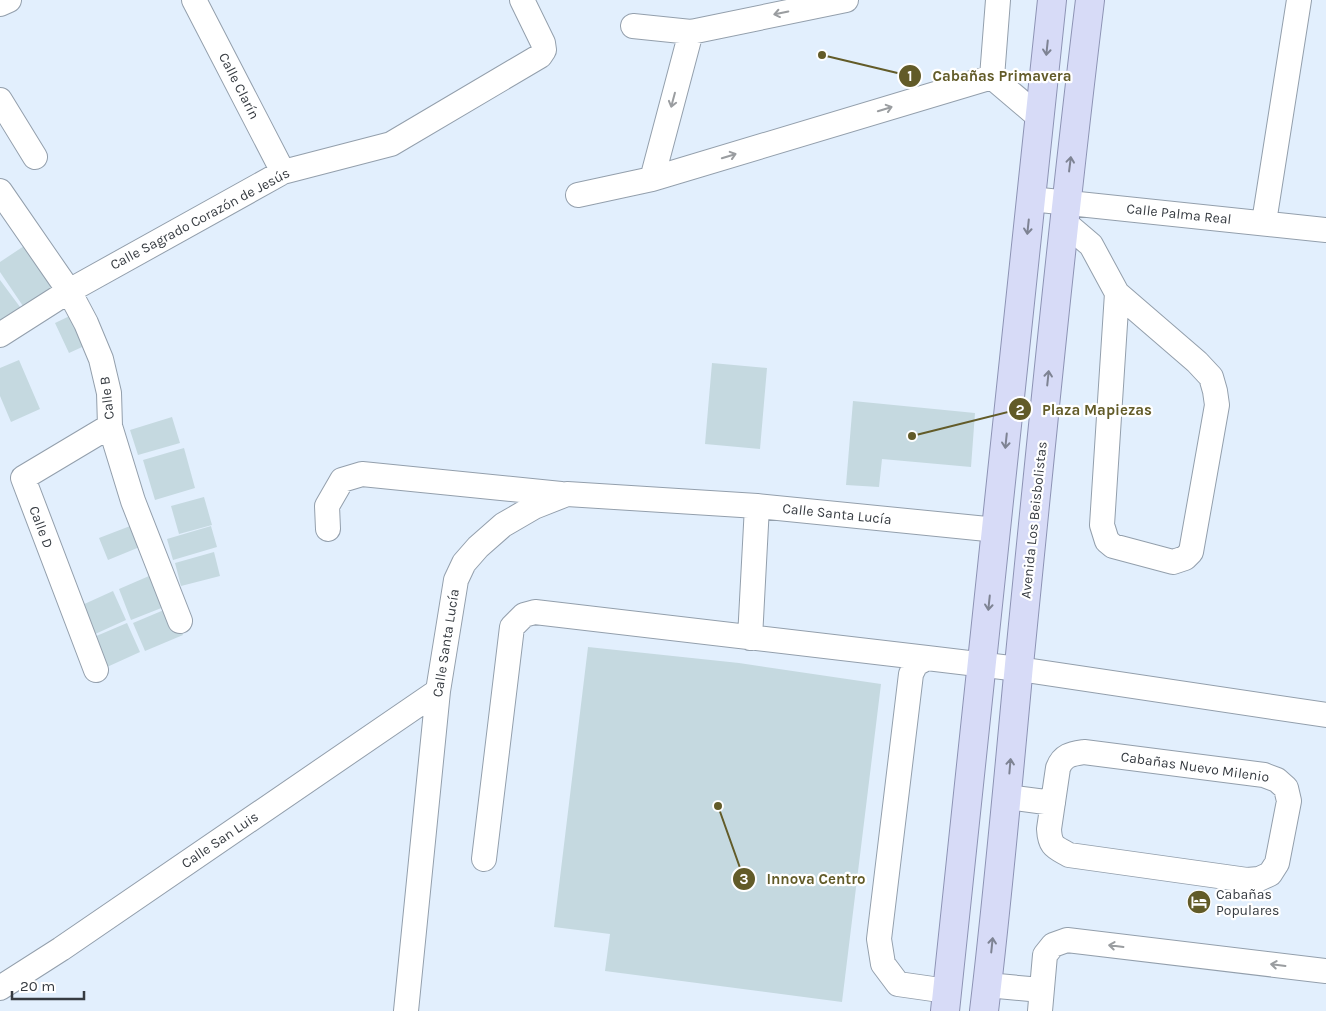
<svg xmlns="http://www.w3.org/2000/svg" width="1326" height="1011" font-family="Karla,sans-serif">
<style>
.building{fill:#c5d9e0}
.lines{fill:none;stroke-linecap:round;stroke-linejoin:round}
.minor-casing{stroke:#939fac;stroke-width:26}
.major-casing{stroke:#8d93b4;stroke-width:30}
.minor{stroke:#fff;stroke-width:24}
.major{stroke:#d7dbf7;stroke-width:28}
.oneway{stroke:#9a9da0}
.oneway2{stroke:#7e8393}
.labels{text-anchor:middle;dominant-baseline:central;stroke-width:4.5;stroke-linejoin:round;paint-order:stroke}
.street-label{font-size:14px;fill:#363b41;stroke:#fff}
.poi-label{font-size:14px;fill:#363b41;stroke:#fff;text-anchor:start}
.leader{fill:none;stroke:#625b28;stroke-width:2}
.callout-dot{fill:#625b28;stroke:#fff;stroke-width:2}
.mark-label{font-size:15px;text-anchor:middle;font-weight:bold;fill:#fff}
.callout-label{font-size:15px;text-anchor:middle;font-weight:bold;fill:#625b28;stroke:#fff;stroke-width:4.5;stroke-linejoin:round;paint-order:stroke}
</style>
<rect width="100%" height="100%" fill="#e2effd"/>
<path class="building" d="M24 246 55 293 27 312 0 272V262Z
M0 280 23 311 0 321Z
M76 313 91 343 69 353 55 323Z
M19 360 40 409 11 422 0 396V368Z
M712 363 767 368 760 449 705 444Z
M853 401 975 413 971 467 882 459 879 487 846 485Z
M172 417 180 443 138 455 130 430Z
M184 448 195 488 155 500 143 460Z
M204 497 212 525 179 534 171 506Z
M138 523 147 544 108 560 99 538Z
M211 526 217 547 173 560 167 539Z
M214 552 220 576 181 586 175 563Z
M156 573 169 605 131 620 119 589Z
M113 591 126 620 93 635 80 606Z
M171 607 183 635 145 651 133 623Z
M127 623 140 652 107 667 94 637Z
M588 647 739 663 881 684 842 1002 605 971 610 934 554 927Z"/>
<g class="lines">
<g class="minor-casing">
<path id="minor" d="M194 0 283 172
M846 0 691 32 652 179 992 77 1039 117
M0 4 9 0
M633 26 691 32
M992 77 998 0
M0 100 35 157
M0 191 69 291 86 323 101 359 109 393 110 426 133 501 180 621
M578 195 652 179
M1031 199 1326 230
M1064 222 1091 245 1117 293 1197 362 1211 377 1215 391 1217 405 1191 552 1185 558 1173 562 1113 546 1107 541 1102 525 1117 293
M1264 222 1299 0
M0 335 69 291 283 172 391 144 540 56 544 50 543 43 522 0
M328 529 327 506 342 480 362 474 561 494
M750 638 757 506
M96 670 23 478 110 426
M1084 752 1264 775 1277 780 1286 788 1289 801 1277 863 1270 874 1259 879 1247 880 1069 855C1055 847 1050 847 1049 829L1058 768C1063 755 1071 754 1084 752Z
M1008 797 1053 803
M484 859 512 627 524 615 535 612 927 658
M987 985 1041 990
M0 988 61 949 438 691
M947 991 898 984 883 964 879 939 911 674 916 664 927 658 1019 669 1326 715
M406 1011 438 691 456 580 464 563 478 547 503 525 534 507 567 494 757 506 997 530
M1040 1011 1045 955 1053 945 1067 940 1326 971"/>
</g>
<g class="major-casing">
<path id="major" d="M945 1011 1052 0
M984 1011C998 896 1008 781 1019 665 1041 443 1063 221 1090 0"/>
</g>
<use href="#minor" class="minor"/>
<use href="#major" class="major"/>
</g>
<defs><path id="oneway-shaft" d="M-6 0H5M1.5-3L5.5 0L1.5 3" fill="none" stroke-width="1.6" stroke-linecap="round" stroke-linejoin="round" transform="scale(1.25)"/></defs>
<g class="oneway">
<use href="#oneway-shaft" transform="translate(781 13) rotate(168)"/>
<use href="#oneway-shaft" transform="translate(673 100) rotate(105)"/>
<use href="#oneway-shaft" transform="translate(885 109) rotate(-17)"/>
<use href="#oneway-shaft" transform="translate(729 156) rotate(-17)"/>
<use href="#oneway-shaft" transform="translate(1116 946) rotate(-173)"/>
<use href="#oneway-shaft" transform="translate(1278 965) rotate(-173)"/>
</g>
<g class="oneway2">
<use href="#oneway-shaft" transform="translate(1047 48) rotate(96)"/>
<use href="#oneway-shaft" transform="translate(1070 164) rotate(-83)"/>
<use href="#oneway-shaft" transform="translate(1028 227) rotate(96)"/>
<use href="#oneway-shaft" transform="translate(1048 378) rotate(-84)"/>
<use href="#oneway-shaft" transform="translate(1006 441) rotate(96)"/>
<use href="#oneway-shaft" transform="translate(989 603) rotate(96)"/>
<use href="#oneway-shaft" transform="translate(1010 766) rotate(-85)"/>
<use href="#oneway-shaft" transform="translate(992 945) rotate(-84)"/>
</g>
<defs>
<g id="hotel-disc" transform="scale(1.25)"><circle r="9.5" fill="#625b28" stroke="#fff"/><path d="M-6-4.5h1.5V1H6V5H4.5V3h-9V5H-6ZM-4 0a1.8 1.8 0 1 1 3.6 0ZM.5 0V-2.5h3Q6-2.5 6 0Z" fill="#fff"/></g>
</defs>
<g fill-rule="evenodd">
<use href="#hotel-disc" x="1199" y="902"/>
</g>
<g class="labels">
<g class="street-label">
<text transform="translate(239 86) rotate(63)">Calle Clarín</text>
<text transform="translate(1179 214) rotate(6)">Calle Palma Real</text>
<text transform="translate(200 219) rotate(-28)">Calle Sagrado Corazón de Jesús</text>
<text transform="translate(107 398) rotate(-97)">Calle B</text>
<text transform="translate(837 514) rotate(6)">Calle Santa Lucía</text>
<text transform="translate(1034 520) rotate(-84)">Avenida Los Beisbolistas</text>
<text transform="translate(41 527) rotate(69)">Calle D</text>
<text transform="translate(446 643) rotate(-81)">Calle Santa Lucía</text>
<text transform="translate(1195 767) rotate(8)">Cabañas Nuevo Milenio</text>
<text transform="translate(220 840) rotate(-34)">Calle San Luis</text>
</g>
<g class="poi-label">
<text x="1216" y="894">Cabañas<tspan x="1216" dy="16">Populares</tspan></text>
</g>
</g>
<path class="leader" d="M822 55L910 76M912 436L1020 409M718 806L744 879"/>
<g class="callout-dot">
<circle cx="822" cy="55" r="5"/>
<circle cx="912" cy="436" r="5"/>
<circle cx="718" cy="806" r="5"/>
<circle cx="910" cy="76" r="12"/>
<circle cx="1020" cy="409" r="12"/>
<circle cx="744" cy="879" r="12"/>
</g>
<g class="mark-label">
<text x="910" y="81">1</text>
<text x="1020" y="415">2</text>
<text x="744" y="884">3</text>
</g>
<g class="callout-label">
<text x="1002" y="81">Cabañas Primavera</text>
<text x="1097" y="415">Plaza Mapiezas</text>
<text x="816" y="884">Innova Centro</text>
</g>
<path d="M12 991v8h72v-8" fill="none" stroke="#363b41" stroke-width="2.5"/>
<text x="20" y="991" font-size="15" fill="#363b41" stroke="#ffffff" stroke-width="4" paint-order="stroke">20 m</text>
</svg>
